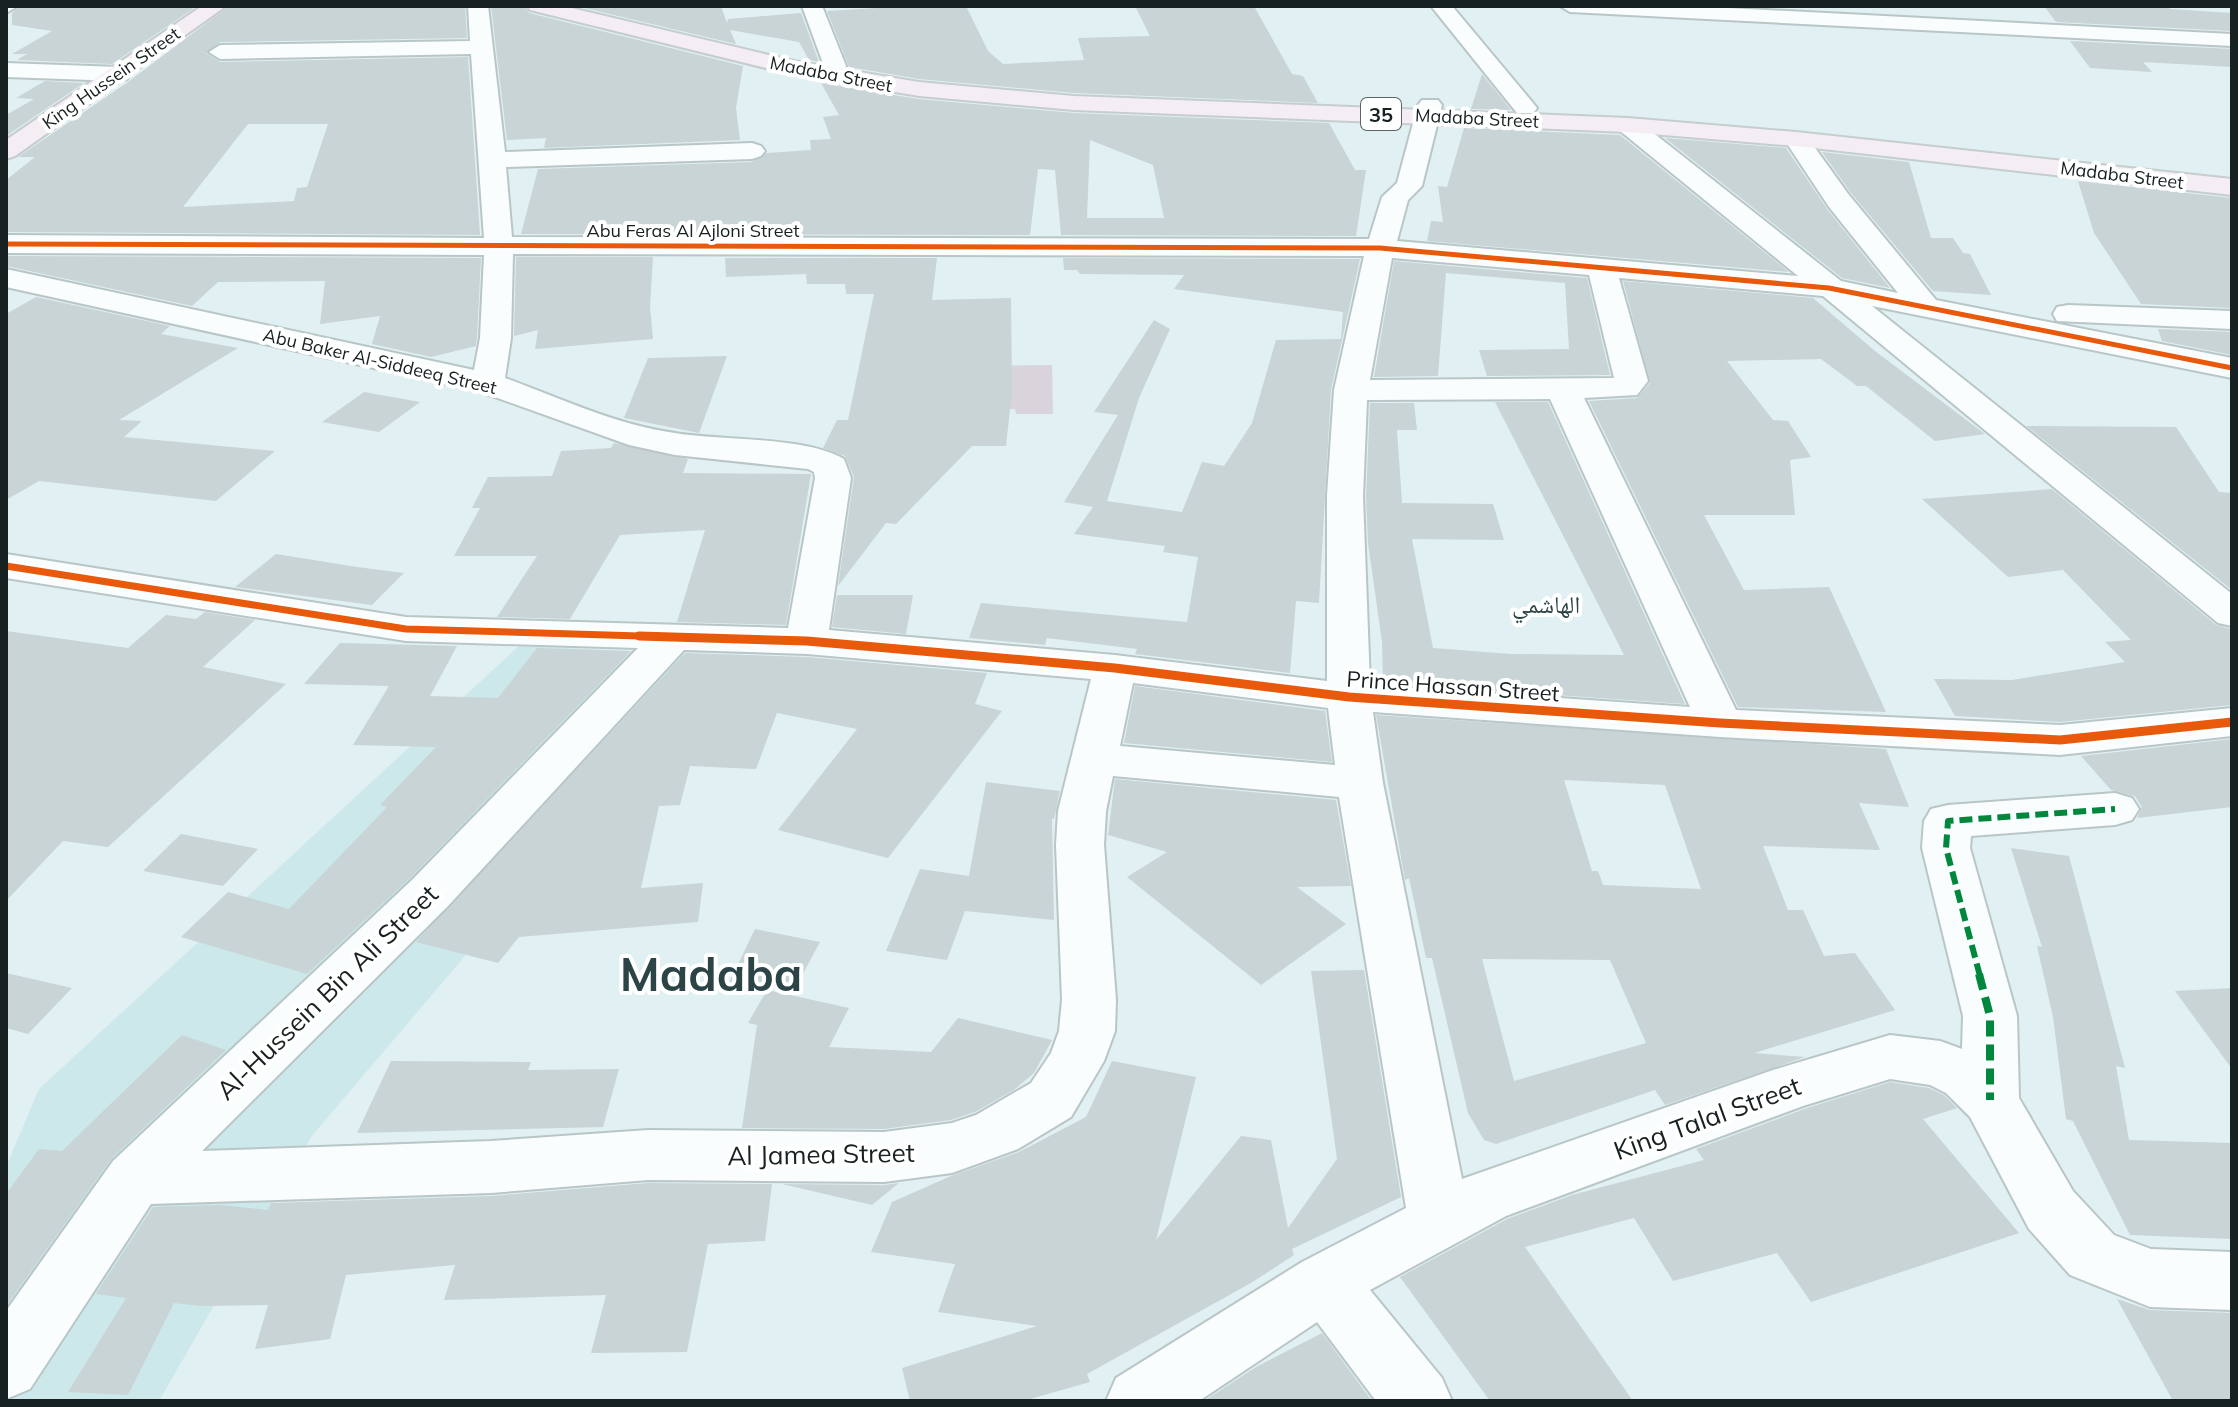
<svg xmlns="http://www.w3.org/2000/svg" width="2238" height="1407" font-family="Mulish,'Noto Naskh Arabic',sans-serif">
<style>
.built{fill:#cce8eb}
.green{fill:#d9d3db}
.building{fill:#c8d4d5;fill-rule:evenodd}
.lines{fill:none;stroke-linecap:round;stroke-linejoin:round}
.minor-casing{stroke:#b9c6c7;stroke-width:4}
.major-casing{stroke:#c6cdce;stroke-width:4}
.minor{fill:#fafdfd;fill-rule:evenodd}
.major{fill:#f4eef4;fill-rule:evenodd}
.quiet-far1{stroke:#00873e;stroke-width:6;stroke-dasharray:13 6;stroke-linecap:butt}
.quiet{stroke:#00873e;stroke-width:8;stroke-dasharray:16 8;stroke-linecap:butt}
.cycleway-far2-casing{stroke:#fff;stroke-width:8}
.cycleway-far1-casing{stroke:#fff;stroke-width:11}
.cycleway-casing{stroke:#fff;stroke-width:14}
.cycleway-far2{stroke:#e8590c;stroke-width:5}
.cycleway-far1{stroke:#e8590c;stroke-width:7}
.cycleway{stroke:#e8590c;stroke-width:9}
.labels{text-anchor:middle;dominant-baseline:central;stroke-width:8;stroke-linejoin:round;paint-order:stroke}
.far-street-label{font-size:18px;fill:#172122;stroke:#fff}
.shield{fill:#fff;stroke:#5d6464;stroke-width:2}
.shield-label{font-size:20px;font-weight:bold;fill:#172122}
.street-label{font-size:22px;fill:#172122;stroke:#fff}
.neighbourhood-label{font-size:24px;fill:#2c4446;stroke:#fff}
.near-street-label{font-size:26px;fill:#172122;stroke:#fff}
.near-town-label{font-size:46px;font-weight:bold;fill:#2c4446;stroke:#fff}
</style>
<rect width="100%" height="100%" fill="#e1f0f2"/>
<path class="built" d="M519 646 721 655 311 1137 159 1401H6V1167L39 1089Z"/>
<path class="green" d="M1052 365 1053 414H1016L1015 409 969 410 972 366Z"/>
<path class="building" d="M21 6H197L112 64 17 60 27 54H12L52 31 12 25V13Z
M229 6H465L467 38 220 42 206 53 220 62 468 57 480 235 6 232V180L35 157H18L128 82ZM248 124H328L307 187 297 188 294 201 183 207Z
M491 6H524L529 13 743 66 736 108 740 140 544 148 546 138 507 140Z
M576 6H721L727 23 728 19 801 13 819 62 809 60 799 42 730 30 736 44Z
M911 6H966L988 51 1003 64 1084 60 1078 38 1150 36 1135 6H1254L1292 74 1303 76 1318 103 1074 93 919 79 849 67 827 11Z
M2044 6H2166L2170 9 2232 13V31L2056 22Z
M2070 41 2232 49V67L2143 62 2152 72 2090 68Z
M1482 74 1504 101 1511 110 1471 109Z
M45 81 84 83 6 136V115L34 99 16 98Z
M821 83 918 99 1074 113 1329 123 1355 170H1366L1356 236 1061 235 1055 170 1038 169 1030 235 521 234 538 169 752 162 767 153 811 150 810 140 831 139 823 117 839 115ZM1090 140 1153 165 1164 218H1087Z
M1464 128 1620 135 1789 272 1427 241 1431 221 1443 222 1438 186 1447 187Z
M1665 138 1786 148 1827 209 1890 288 1842 278Z
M1822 152 1909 162 1931 238H1953L1963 253 1970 254 1991 295 1933 291 1851 193Z
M2078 181 2232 198V308L2141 304 2094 233Z
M6 256 481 258 477 338 476 346 431 357 372 344 380 316 320 324 325 281 218 282 192 306 6 266Z
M516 257H653L650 307 653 339 535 349 538 330 514 336Z
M725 258H937L932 300 1011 298 1012 391 1006 446H972L896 524 886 523 838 586 854 477 845 456 823 448 837 420H848L874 294H846L845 284H807L806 274 726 277Z
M1063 258 1360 259 1331 390 1319 603 1296 601 1290 673 1135 654 1137 649 1047 638 1045 645 969 638 981 603 1187 622 1198 557 1163 552 1165 546 1074 534 1093 507 1064 502 1118 415 1094 412 1154 320 1170 329 1139 398 1107 501 1182 512 1202 462 1224 466 1252 423 1276 340 1341 339 1343 312 1174 289 1184 275 1080 274 1077 270H1064Z
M1394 261 1587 278 1610 375 1487 376 1479 350 1569 349 1565 283 1446 273 1438 376 1374 377Z
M1623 281 1813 298 1875 351 1985 434 1935 441 1866 386H1857L1821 359 1727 361 1773 420 1788 421 1811 457 1790 460 1795 515H1704L1744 590 1829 587 1886 712 1738 707 1589 401 1637 398 1650 383Z
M36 297 170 326 161 334 238 348 119 420 142 421 124 437 275 451 216 501 39 481 6 500V314Z
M2158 329 2232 332V355L2162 341Z
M727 356 699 433 624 418 648 358Z
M364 392 420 402 379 432 322 422Z
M1495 402H1548L1685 704 1383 683 1382 642 1368 543 1366 496 1370 403H1414L1417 430H1397L1402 503 1493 504 1504 540 1412 539 1433 648 1511 654 1624 655Z
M2026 426 2176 427 2219 492 2232 493V590Z
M614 443 688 459 683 473 811 474 786 625 677 622 705 530 620 535 570 619 497 617 537 556H454L480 508H472L488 477 552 476 561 451 611 448Z
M2052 489 2216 625 2232 629V705L2060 722 1955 716 1934 679 2012 680 2125 662 2105 642 2131 640 2063 570 2008 577 1922 499Z
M276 554 357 567 404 573 372 605 235 587Z
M837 595H913L906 634 832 627Z
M205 612 255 620 203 667 286 684 108 847 63 841 6 901V631L128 648 166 615 196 619Z
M340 643 457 646 430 696 498 698 537 648 631 651 410 878 307 974 181 937 228 892 289 909 387 807 380 805 436 747 353 745 389 686 304 684Z
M685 653 807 657 987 673 975 704 1002 711 888 858 778 830 857 729 777 713 756 769 690 766 680 805 659 806 641 888 703 883 698 922 519 937 498 963 416 942Z
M1135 686 1325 711 1332 762 1124 743Z
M1376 715 1886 749 1909 807 1859 803 1880 850 1763 846 1788 910H1803L1824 956 1855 953 1895 1010 1754 1053 1805 1057 1665 1105 1655 1090 1496 1144 1484 1140 1468 1113 1432 958H1426L1409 878 1405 880ZM1564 780 1665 785 1701 889 1603 885 1598 871H1592ZM1482 959 1610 960 1646 1043 1514 1081Z
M2232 739V807L2137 818 2142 807 2135 796 2111 790 2081 756Z
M1115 779 1336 800 1351 886 1297 887 1346 924 1261 985 1127 877 1167 852 1108 835Z
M986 782 1060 791 1054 819H1052L1054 920 965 911 947 960 886 951 920 869 969 876Z
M181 834 258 849 223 886 143 871Z
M2011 848 2069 856 2125 1068 2116 1066 2129 1140 2232 1143V1239L2130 1235 2073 1121 2066 1119 2053 1017 2037 946 2042 947Z
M755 929 820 942 794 990 729 983Z
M1364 970 1401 1197 1292 1249 1294 1255 1251 1283 1087 1374 1090 1382 1023 1401H910L902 1368 1037 1326 938 1312 955 1264 871 1252 892 1202 951 1176 1019 1152 1086 1117 1112 1061 1196 1077 1156 1240 1241 1136 1271 1140 1288 1228 1337 1159 1311 971Z
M6 973 72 988 28 1034 6 1028Z
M2232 988V1069L2175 991Z
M767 990 849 1008 829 1047 931 1052 958 1018 1052 1040 1034 1073 1014 1090 975 1112 951 1120 884 1129 742 1128 757 1025 748 1023Z
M182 1035 226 1050 111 1159 6 1306V1194L39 1149 62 1151Z
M391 1061 531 1062 528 1070 619 1069 603 1127 357 1133Z
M1890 1082 1929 1088 1944 1095 1957 1108 1923 1119 2019 1233 1811 1302 1777 1253 1673 1281 1634 1218 1525 1247 1633 1401H1490L1400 1277 1507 1219 1572 1195 1704 1160 1696 1149 1804 1109Z
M648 1183 772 1184 765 1241 708 1244 687 1352 591 1353 606 1295 444 1300 455 1265 346 1275 330 1339 255 1349 268 1305 201 1306 174 1303 128 1395 68 1392 126 1298 96 1294 153 1207 220 1205 268 1210 271 1203 491 1196Z
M899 1183 872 1205 782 1184 884 1185Z
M2117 1299 2150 1310 2232 1313V1401H2173Z
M1322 1333 1372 1401H1204L1256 1367Z"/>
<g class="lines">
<g class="minor-casing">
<path id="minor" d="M6 6H18L6 13Z
M468 6H488L505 152 752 143 761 146 765 151 761 156 752 159 506 167 512 237 1369 239 1382 197 1397 183 1418 105 1422 100H1438L1442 105 1422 186 1408 200 1397 241 1798 276 1619 130 1616 125 1619 120H1637L1841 281 1898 293 1829 207 1784 139 1787 134H1805L1849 195 1936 300 2232 358V378L1872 306 2232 594V626L2218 623 1823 296 1619 278 1648 381 1637 395 1584 398 1736 710 2060 725 2232 708V736L2060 755 1720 737 1373 712 1383 783 1462 1179 1773 1070 1890 1035 1940 1041 1962 1049 1963 1016 1922 848 1924 821 1931 809 1948 805 2115 793 2132 798 2139 809 2132 820 2115 825 1971 836 1970 848 2017 1016 2019 1098 2073 1191 2114 1235 2151 1249 2232 1252V1310L2150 1307 2070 1275 2029 1229 1970 1117 1946 1093 1930 1085 1890 1079 1803 1106 1506 1216 1370 1290 1442 1378 1452 1401H1376L1317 1322 1199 1401H1106L1116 1378 1302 1262 1406 1208 1339 797 1113 776 1106 811 1104 845 1116 1000 1115 1031 1104 1061 1071 1117 1018 1149 952 1173 884 1182 648 1180 491 1193 151 1204 30 1389 6 1399V1311L113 1161 412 880 638 648 406 641 6 578V554L406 617 788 628 815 478 814 472 808 469 675 455 629 445 478 391 6 287V269L474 370 480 338 484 255 6 253V235L484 238 471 54 220 59 209 52 220 45 470 41ZM513 254 1364 256 1334 390 1327 496V681L1115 655 829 630 851 478 844 459C803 436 723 441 675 433 616 425 560 398 505 378L511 338ZM1392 258 1589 275 1614 378 1370 380ZM1550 399 1690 707 1370 685 1363 496 1367 400ZM684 650 807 654 1091 679 1058 811 1056 845 1062 1000 1059 1031 1051 1053 1031 1083 976 1115 952 1123 884 1132 648 1130 491 1141 202 1151 448 906ZM1133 683 1328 708 1335 765 1120 746Z
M802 6H822L846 66 843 71 835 73 824 66Z
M1431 6H1452L1533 103 1537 108 1533 113H1517Z
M1560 6H1690L2232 34V46L1570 12Z
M6 63 119 67 127 69 130 74 127 79 119 81 6 77Z
M2068 305 2232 311V329L2057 321 2053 314 2057 307Z"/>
</g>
<g class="major-casing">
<path id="major" d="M202 6H226L15 156 6 159V140Z
M527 6H563L794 61 919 82 1074 96 1628 118 1796 132 2232 179V195L1796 146 1628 132 1074 110 919 96 794 75 530 10Z"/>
</g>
<use href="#minor" class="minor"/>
<use href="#major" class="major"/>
<path class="quiet-far1" d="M1980 976 1946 848 1948 821 2115 809"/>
<path class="quiet" d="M1979 974 1990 1016V1100"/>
<g class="cycleway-far2-casing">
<path id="cycleway-far2" d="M6 244 1380 248 1829 288 2232 368"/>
</g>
<g class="cycleway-far1-casing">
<path id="cycleway-far1" d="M6 566 406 629 706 638"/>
</g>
<g class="cycleway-casing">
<path id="cycleway" d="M639 636 807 641 1115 668 1349 697 1720 723 2060 740 2232 722"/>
</g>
<use href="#cycleway-far2" class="cycleway-far2"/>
<use href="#cycleway-far1" class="cycleway-far1"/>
<use href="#cycleway" class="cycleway"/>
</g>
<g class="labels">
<g class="far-street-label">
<text transform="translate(831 74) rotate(11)">Madaba Street</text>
<text transform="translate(111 78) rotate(-35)">King Hussein Street</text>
<text transform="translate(1477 118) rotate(3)">Madaba Street</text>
<text transform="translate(2122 175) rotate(7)">Madaba Street</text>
<text x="693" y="230">Abu Feras Al Ajloni Street</text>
<text transform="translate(380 361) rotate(13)">Abu Baker Al-Siddeeq Street</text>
</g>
<rect class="shield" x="1361" y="98" width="40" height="32" rx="6"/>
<g class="shield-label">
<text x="1381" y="114">35</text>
</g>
<g class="street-label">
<text transform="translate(1453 686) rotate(4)">Prince Hassan Street</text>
</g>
<g class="neighbourhood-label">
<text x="1546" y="604">الهاشمي</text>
</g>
<g class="near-street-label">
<text transform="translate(327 992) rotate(-44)">Al-Hussein Bin Ali Street</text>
<text transform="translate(1707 1118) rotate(-20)">King Talal Street</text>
<text transform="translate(821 1154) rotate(-1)">Al Jamea Street</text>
</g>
<g class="near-town-label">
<text x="711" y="974">Madaba</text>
</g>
</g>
<rect width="2238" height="1407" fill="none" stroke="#172122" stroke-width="16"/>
</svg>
